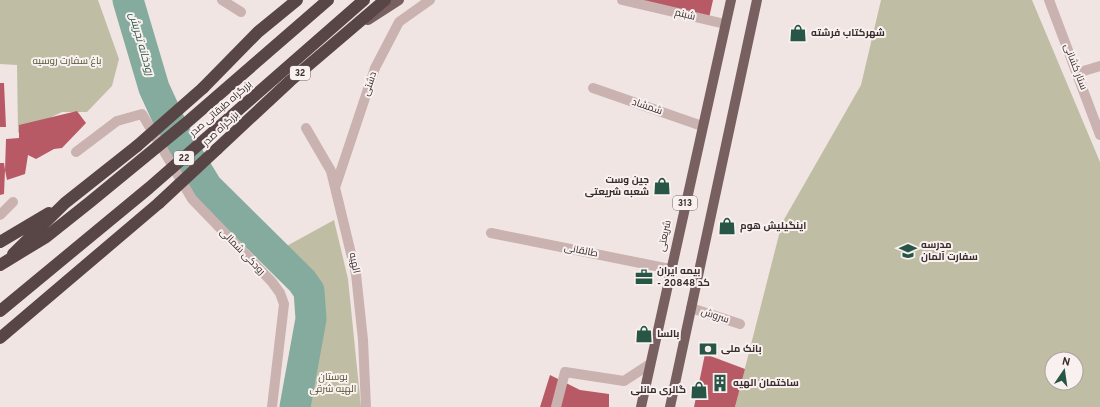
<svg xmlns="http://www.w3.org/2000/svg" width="1100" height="407" font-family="Overpass,Cairo,sans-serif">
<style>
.green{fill:#bfbea4;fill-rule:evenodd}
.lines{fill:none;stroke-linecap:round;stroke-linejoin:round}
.river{stroke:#85ab9f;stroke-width:31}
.building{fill:#b85a66}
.minor{stroke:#c9b2b0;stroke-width:10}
.major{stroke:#786061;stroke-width:10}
.highway{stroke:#584546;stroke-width:12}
.highway-bridge{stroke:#584546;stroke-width:12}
.labels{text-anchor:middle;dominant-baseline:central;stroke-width:4;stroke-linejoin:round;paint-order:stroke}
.shield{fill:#f9f1ef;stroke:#736867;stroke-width:1}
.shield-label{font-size:9px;font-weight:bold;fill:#392d2d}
.street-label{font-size:10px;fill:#392d2d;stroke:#f9f1ef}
.poi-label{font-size:10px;font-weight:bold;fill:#392d2d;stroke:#f9f1ef;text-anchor:start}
.park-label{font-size:10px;fill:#545433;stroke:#f9f1ef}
.water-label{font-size:11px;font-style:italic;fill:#275647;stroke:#f9f1ef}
</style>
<rect width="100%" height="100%" fill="#f1e5e3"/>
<path class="green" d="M0 0H98L119 59 112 86 87 112H62L18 133 17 65 0 64Z
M881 0H1032L1100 162V407H735L782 223 861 85ZM1052 359H1076V383H1052Z
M334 220 348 279 361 407H303C308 385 330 304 319 286 313 275 293 258 283 248Z"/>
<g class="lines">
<path class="river" d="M128 0 154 88 176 136 207 187 302 281 309 291 311 319 295 407"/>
</g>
<path class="building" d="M640 0H713L709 18Z
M0 83H4L6 127H0Z
M77 111 86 123 62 148 54 149 36 159 28 155 25 174 7 180 5 170 4 194 0 195V163H4L5 170 6 139 19 138V125Z
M705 354 745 369 735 407H694Z
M550 375 580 390 609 394V407H540Z"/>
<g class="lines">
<path class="minor" d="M222 0 241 12
M622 0 725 24
M1049 0 1100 135
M1077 73 1100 66
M593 88 702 126
M306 128 331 171 356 274 363 340 366 407
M76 152 117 121 142 114 192 199 272 282 280 293 284 304 272 407
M336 185 375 68 399 22 430 0
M0 215 13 202
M491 233 670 269
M691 308 740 324
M556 407 565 372 624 381 650 364"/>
<path class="major" d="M368 20 399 0
M641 407 731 0
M670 407 757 0"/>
<path class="highway" d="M203 88 258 32 297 0
M217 149 290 81 385 0
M0 242 49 213
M13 254 65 203 137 146
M0 338 159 203"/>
<path class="highway-bridge" d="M137 146 203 88
M159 203 217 149
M0 265 46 237 90 202 185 124 328 0
M0 311 149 188 364 0"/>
</g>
<defs>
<g id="shop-bare" transform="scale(1.38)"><path d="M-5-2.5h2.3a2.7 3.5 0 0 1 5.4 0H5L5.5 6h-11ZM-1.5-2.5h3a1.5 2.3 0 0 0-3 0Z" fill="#275647" stroke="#f9f1ef" stroke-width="2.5" paint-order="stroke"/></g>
<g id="school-bare" transform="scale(1.38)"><path d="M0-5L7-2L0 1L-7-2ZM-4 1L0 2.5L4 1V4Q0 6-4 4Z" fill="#275647" stroke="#f9f1ef" stroke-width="2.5" paint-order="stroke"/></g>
<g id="office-bare" transform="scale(1.38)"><path d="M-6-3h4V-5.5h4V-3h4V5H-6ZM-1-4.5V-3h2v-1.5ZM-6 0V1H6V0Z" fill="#275647" stroke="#f9f1ef" stroke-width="2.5" paint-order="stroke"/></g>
<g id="bank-bare" transform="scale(1.38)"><path d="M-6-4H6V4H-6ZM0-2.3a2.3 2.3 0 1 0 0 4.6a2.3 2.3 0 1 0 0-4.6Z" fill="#275647" stroke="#f9f1ef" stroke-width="2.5" paint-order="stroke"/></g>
<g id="building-bare" transform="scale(1.38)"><path d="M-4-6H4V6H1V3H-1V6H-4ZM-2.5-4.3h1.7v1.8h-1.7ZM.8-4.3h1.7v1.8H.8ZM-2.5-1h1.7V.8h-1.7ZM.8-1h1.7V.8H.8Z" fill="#275647" stroke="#f9f1ef" stroke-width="2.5" paint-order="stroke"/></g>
</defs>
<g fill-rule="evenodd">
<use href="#shop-bare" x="798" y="33"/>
<use href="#shop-bare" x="662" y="186"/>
<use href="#shop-bare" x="727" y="226"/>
<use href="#school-bare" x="908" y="251"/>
<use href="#office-bare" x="644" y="277"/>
<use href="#shop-bare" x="644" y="334"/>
<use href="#bank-bare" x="708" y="349"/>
<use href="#building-bare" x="720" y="383"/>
<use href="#shop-bare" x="699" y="390"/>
</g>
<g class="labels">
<g class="shield">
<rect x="290" y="66" width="20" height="14" rx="3"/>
<rect x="174" y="151" width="20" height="14" rx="3"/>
<rect x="673" y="196" width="24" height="14" rx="3"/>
</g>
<g class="shield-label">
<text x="300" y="73">32</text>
<text x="184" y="158">22</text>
<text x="685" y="203">313</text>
</g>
<g class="street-label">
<text transform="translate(685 15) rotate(13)">شبنم</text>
<text transform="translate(1075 67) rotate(69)">ستار کشانی</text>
<text transform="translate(370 84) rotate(-71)">دشتی</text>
<text transform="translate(647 107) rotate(19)">شمشاد</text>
<text transform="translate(221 109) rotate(-41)">بزرگراه طبقاتی صدر</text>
<text transform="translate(221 129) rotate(-43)">بزرگراه صدر</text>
<text transform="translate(665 236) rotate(-78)">شریعتی</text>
<text transform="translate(581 251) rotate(11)">طالقانی</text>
<text transform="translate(242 252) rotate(46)">رودکی شمالی</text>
<text transform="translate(354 263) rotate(78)">الهیه</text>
<text transform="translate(715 316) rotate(18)">سروش</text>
</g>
<g class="poi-label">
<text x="811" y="33">شهرکتاب فرشته</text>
<text x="649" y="180" text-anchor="end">جین وست<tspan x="649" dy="12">شعبه شریعتی</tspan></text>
<text x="740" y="226">اینگیلیش هوم</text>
<text x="921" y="245">مدرسه<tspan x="921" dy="12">سفارت آلمان</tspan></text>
<text x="657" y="271">بیمه ایران<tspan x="657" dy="12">- کد 20848</tspan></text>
<text x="657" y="334">بالسا</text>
<text x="721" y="349">بانک ملی</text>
<text x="733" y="383">ساختمان الهیه</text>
<text x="686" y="390" text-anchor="end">گالری مانلی</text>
</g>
<g class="park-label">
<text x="67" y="61">باغ سفارت روسیه</text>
<text x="333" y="377">بوستان<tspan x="333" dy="12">الهیه شرقی</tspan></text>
</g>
<g class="water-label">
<text transform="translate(141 44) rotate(74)">رودخانه تجریش</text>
</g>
</g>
<g transform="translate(1064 371) rotate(13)"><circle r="19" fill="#f9f1ef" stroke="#aca3a1"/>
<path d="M0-3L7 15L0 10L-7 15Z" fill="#275647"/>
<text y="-6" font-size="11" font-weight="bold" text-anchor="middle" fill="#392d2d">N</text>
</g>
</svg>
